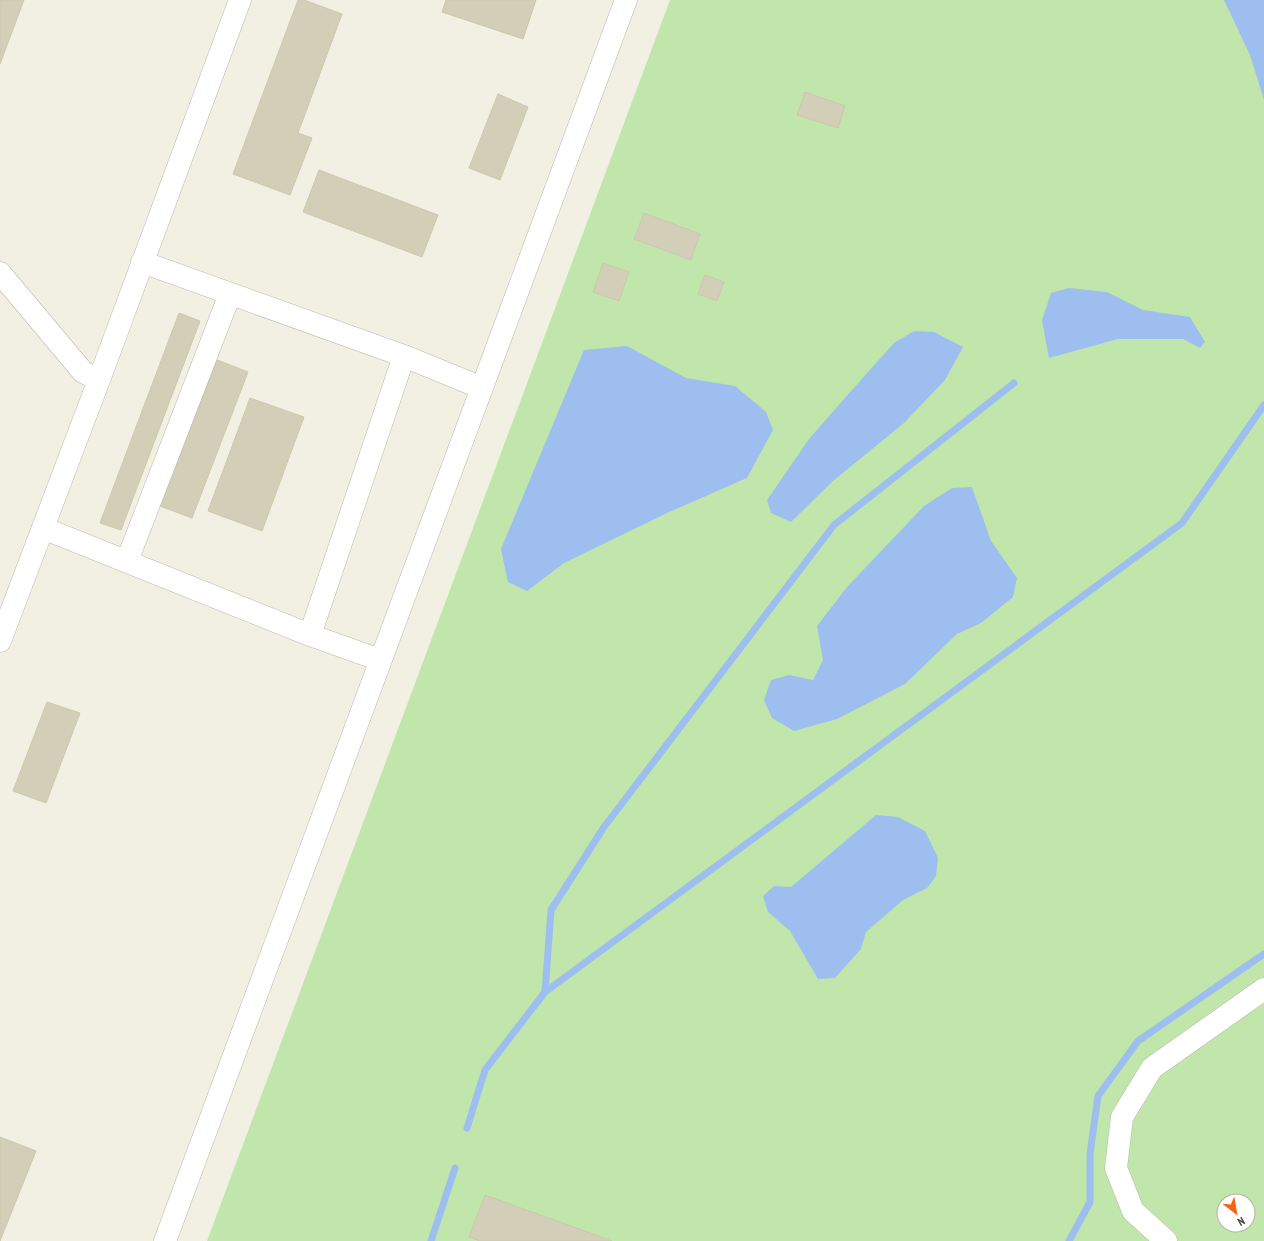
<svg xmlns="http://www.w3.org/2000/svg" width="1264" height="1241" font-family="'PT Sans Narrow',sans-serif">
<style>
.green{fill:#c0e6ab;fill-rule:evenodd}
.water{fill:#9ebeef}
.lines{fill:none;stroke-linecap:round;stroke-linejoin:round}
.stream{stroke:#9ebeef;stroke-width:7}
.building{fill:#d3ceb8;stroke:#cdc7ac}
.minor-casing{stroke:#bcb9a6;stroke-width:23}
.minor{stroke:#fff;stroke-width:22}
</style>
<rect width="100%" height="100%" fill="#f1f0e3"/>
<path class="green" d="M670 0H1264V1241H207ZM1224 1201H1248V1225H1224Z"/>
<path class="water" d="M1224 0H1264V100L1250 55Z
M1069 288 1107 292 1143 310 1190 317 1205 342 1200 348 1183 339H1118L1049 358 1042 320 1051 293Z
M914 331 934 332 963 347 945 380 904 423 833 481 791 522 771 513 767 500 809 439 852 390 894 343Z
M627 346 686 378 735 386 766 412 773 430 747 478 667 513 564 563 527 591 508 582 501 549 584 350Z
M972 487 991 541 1017 578 1013 597 981 623 957 634 905 684 837 719 794 731 772 718 764 700 771 680 789 675 813 680 823 660 817 626 847 587 924 506 952 488Z
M876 815 898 817 925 831 938 858 936 876 927 888 903 900 866 932 861 949 835 978 818 979 790 931 768 912 763 896 774 886 791 887Z"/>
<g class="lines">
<path class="stream" d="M545 992 551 910 604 827 834 525 1014 383
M467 1128 485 1070 545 992 1182 523 1264 405
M431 1241 455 1168
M1069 1241 1090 1202V1154L1098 1096 1138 1041 1264 954"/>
</g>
<path class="building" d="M0 0H24L0 64Z
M298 0H304L342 14 298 133 312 138 290 195 233 174Z
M446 0H536L523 39 442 12Z
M805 92 845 106 838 128 797 115Z
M498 94 528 107 500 180 469 168Z
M319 170 438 215 422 257 303 212Z
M644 213 700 234 691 260 634 239Z
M603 263 629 272 619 301 593 292Z
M705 275 724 282 717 301 698 294Z
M179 313 200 321 121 530 100 523Z
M217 360 248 372 192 518 160 506Z
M250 398 304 417 262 531 208 511Z
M47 702 80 713 46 803 13 791Z
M0 1137 36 1151 0 1241Z
M485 1195 612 1241H480L469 1237Z"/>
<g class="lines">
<g class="minor-casing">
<path id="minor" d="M142 262 404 356 482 388
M0 273 83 372 99 380
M43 528 310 635 380 660
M127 561 230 294
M310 635 404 356
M0 641 99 380 240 0
M165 1241 626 0
M1166 1241 1133 1211 1116 1168 1122 1117 1152 1068 1264 989"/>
</g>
<use href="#minor" class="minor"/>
</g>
<g transform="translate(1236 1213) rotate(149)"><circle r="19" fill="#ffffff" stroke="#b4b3ad"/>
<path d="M0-3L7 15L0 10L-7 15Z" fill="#f86313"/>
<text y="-6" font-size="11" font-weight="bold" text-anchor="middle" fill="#434033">N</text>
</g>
</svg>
